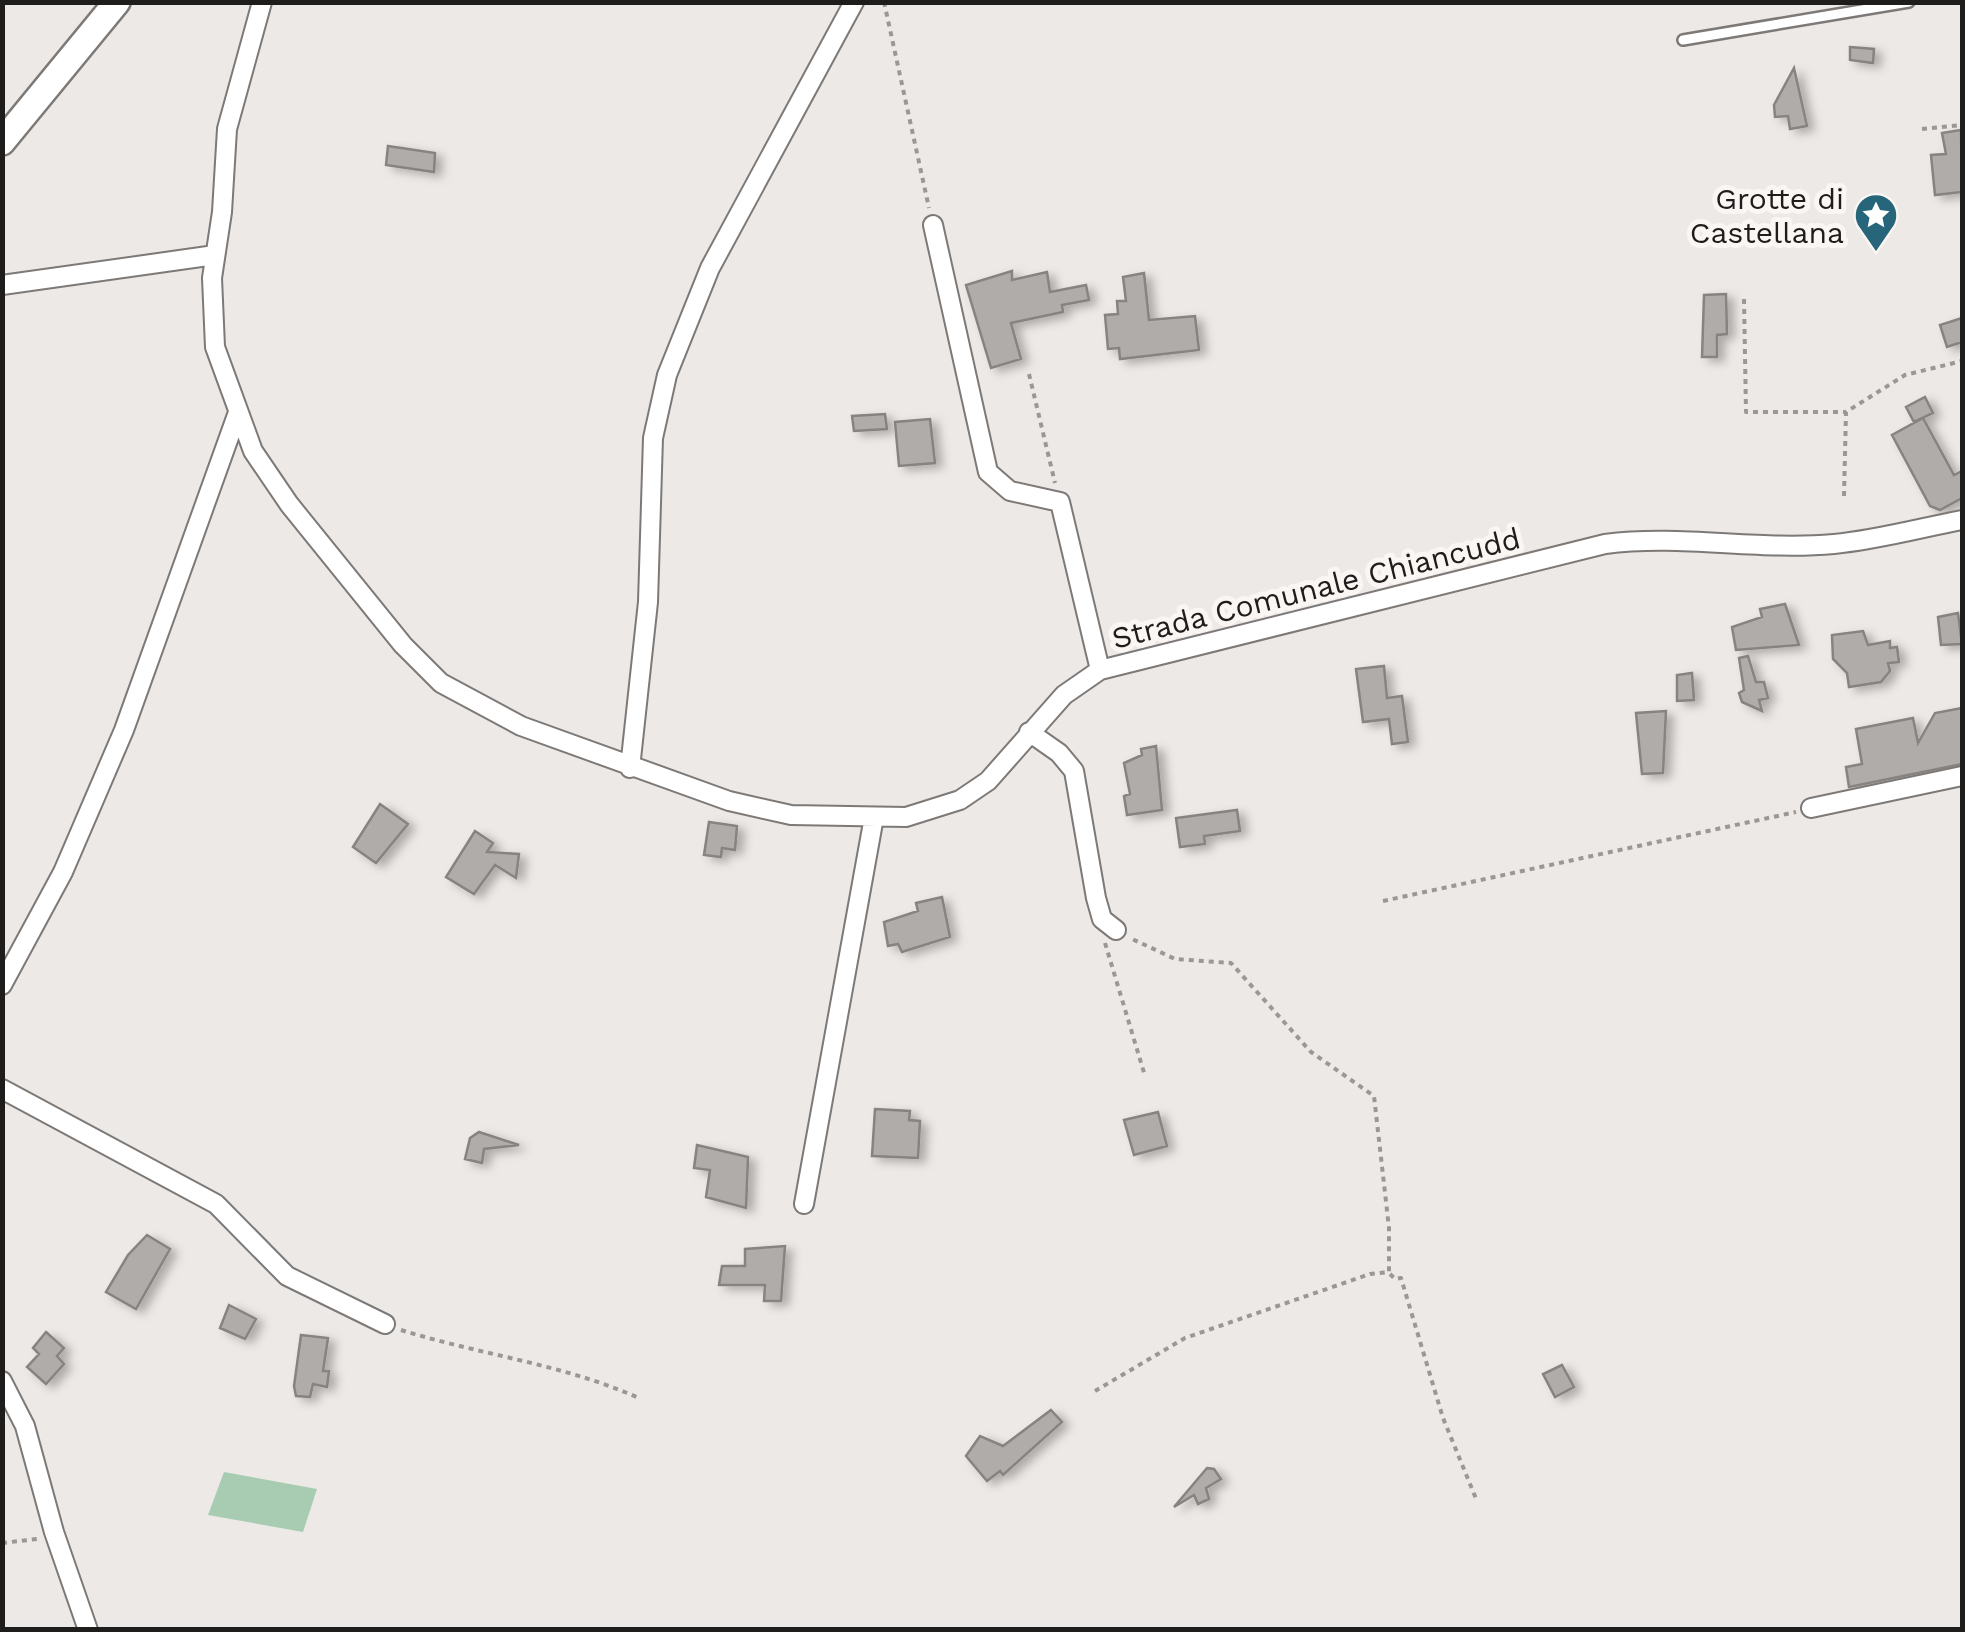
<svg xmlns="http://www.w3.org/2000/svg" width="1965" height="1632" font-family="'Work Sans',sans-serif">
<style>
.grass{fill:#a8ccb2}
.building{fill:#b0acaa;stroke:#878381;stroke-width:2.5;filter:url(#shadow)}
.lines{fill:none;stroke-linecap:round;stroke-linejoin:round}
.service-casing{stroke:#7d7977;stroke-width:14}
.minor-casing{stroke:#7d7977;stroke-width:22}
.secondary-casing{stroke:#7d7977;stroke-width:30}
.path{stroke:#9b9795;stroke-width:4;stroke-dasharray:5 5;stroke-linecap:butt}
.service{stroke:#fff;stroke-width:9}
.minor{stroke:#fff;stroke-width:18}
.secondary{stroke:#fff;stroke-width:25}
.labels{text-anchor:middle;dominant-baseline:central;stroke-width:10;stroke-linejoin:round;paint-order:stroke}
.poi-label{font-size:30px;fill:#1f1d1c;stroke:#faf6f4;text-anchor:end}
.street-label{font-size:30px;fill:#1f1d1c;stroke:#faf6f4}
</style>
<defs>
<filter id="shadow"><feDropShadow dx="7" dy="4" stdDeviation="5" flood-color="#0004"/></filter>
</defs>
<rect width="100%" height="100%" fill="#ede9e6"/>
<path class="grass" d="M224 1472 317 1489 303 1532 208 1515Z"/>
<path class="building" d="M1850 47 1874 49 1873 63 1850 60Z
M1794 68 1807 126 1790 129 1788 116 1775 117 1774 105Z
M1961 130 1962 192 1935 195 1931 155 1946 154 1942 133Z
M388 146 435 153 434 172 386 165Z
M1012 271V280L1047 272 1050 292 1086 285 1089 300 1062 305 1063 312 1011 323 1021 359 991 368 966 285Z
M1144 273 1149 320 1195 316 1199 350 1120 359 1119 348 1108 349 1105 315 1118 314 1117 301H1126L1123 277Z
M1726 294 1727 334 1717 335V357H1702L1704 295Z
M1962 318V342L1947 347 1940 325Z
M1925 397 1933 413 1914 422 1906 407Z
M885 414 887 429 854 431 852 416Z
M1923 418 1954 475 1962 471V498L1940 510 1930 506 1892 435Z
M930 419 935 463 899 466 895 422Z
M1785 604 1799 645 1736 650 1732 627 1762 617 1760 609Z
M1958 613 1962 644 1941 645 1938 617Z
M1863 631 1868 645 1890 641V648L1897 647 1899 662 1888 663 1890 671 1881 682 1849 687 1847 673 1833 659 1832 635Z
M1748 656 1756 682H1764L1768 698 1759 700 1762 711 1742 702 1739 693 1744 690 1739 658Z
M1384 666 1387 698 1402 696 1408 742 1392 744 1389 719 1363 722 1356 669Z
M1692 673 1694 700 1677 701V675Z
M1962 708V764L1849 787 1846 767 1862 764 1856 729 1913 718 1918 743 1935 713Z
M1666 711 1663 773 1642 774 1636 713Z
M1156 746 1162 810 1127 815 1124 796 1130 794 1124 763 1142 755 1141 749Z
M380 804 408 824 376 863 353 847Z
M1237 810 1240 831 1204 836 1205 844 1180 847 1176 818Z
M709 822 737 826 735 850 722 848 721 857 704 855Z
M475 831 493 843 487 852 519 854 516 878 495 865 474 894 446 877Z
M942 897 950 937 902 952 898 944 888 946 884 922 918 911 916 903Z
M875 1109 910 1111 909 1120 920 1121 918 1158 872 1156Z
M1158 1112 1167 1146 1134 1155 1124 1120Z
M479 1132 519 1145 484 1149 482 1163 465 1159 470 1138Z
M697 1145 748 1157 746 1208 706 1197 710 1170 694 1168Z
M147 1235 170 1249 136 1309 106 1292 128 1255Z
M785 1246 781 1301H764L765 1285H719L722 1266H745V1249Z
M229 1305 256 1319 245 1339 220 1328Z
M46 1332 64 1348 57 1356 64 1364 46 1384 27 1367 39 1354 33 1348Z
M301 1335 328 1338 323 1371H329L327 1387 313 1384 310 1397 296 1396 294 1386Z
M1562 1365 1574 1387 1555 1397 1543 1374Z
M1051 1410 1062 1422 1003 1475 1000 1471 987 1481 966 1456 980 1436 1003 1446Z
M1207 1468 1214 1469 1221 1479 1206 1488 1209 1499 1198 1504 1194 1495 1174 1507Z"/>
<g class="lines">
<g class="service-casing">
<path id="service" d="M1683 40 1909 2"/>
</g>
<g class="minor-casing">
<path id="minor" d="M262 2 227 129 222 212 212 278 215 347 253 451 289 504 403 645 441 683 521 726 729 801 791 815 906 817 960 800 988 781 1064 695 1100 670 1605 544C1681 534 1757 551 1834 544 1877 540 1920 528 1962 520
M933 225 988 472 1010 491 1060 502 1100 670
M2 285 215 255
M1029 732 1059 753 1074 771 1096 898 1102 919 1116 930
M630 768 648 602 653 438 667 375 710 268 854 2
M1811 808 1962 776
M2 985 63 872 124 730 237 415
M2 1089 216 1204 287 1276 385 1324
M804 1204 874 817
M2 1381 25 1426 54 1532 88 1630"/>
</g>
<g class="secondary-casing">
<path id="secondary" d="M2 142 117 2"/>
</g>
<path class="path" d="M884 2 929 208
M1922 129 1962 125
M1744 299 1746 412H1846
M1029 374 1055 483
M1844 496 1846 412 1905 375 1962 361
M1383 901 1796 812
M1105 943 1145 1076
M1390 1274 1395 1279 1401 1278 1443 1418 1477 1501
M401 1330C481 1355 564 1364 641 1399
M1095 1391 1185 1338 1370 1274 1389 1272V1228L1374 1096 1311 1052 1231 963 1175 959 1130 938
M2 1543 37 1539"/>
<use href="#service" class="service"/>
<use href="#minor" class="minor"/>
<use href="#secondary" class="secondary"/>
</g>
<defs>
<g id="sight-pin" transform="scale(2.25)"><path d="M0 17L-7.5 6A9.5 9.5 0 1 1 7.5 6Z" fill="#26657a" stroke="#faf6f4"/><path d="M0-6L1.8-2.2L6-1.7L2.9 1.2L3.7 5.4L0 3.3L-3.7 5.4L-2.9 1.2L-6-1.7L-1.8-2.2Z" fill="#fff"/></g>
</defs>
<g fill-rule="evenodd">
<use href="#sight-pin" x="1876" y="215"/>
</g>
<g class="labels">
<g class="poi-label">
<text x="1844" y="198">Grotte di<tspan x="1844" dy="34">Castellana</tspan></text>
</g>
<g class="street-label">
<text transform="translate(1316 588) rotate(-14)">Strada Comunale Chiancudd</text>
</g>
</g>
<rect width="1965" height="1632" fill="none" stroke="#1f1d1c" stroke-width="10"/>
</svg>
